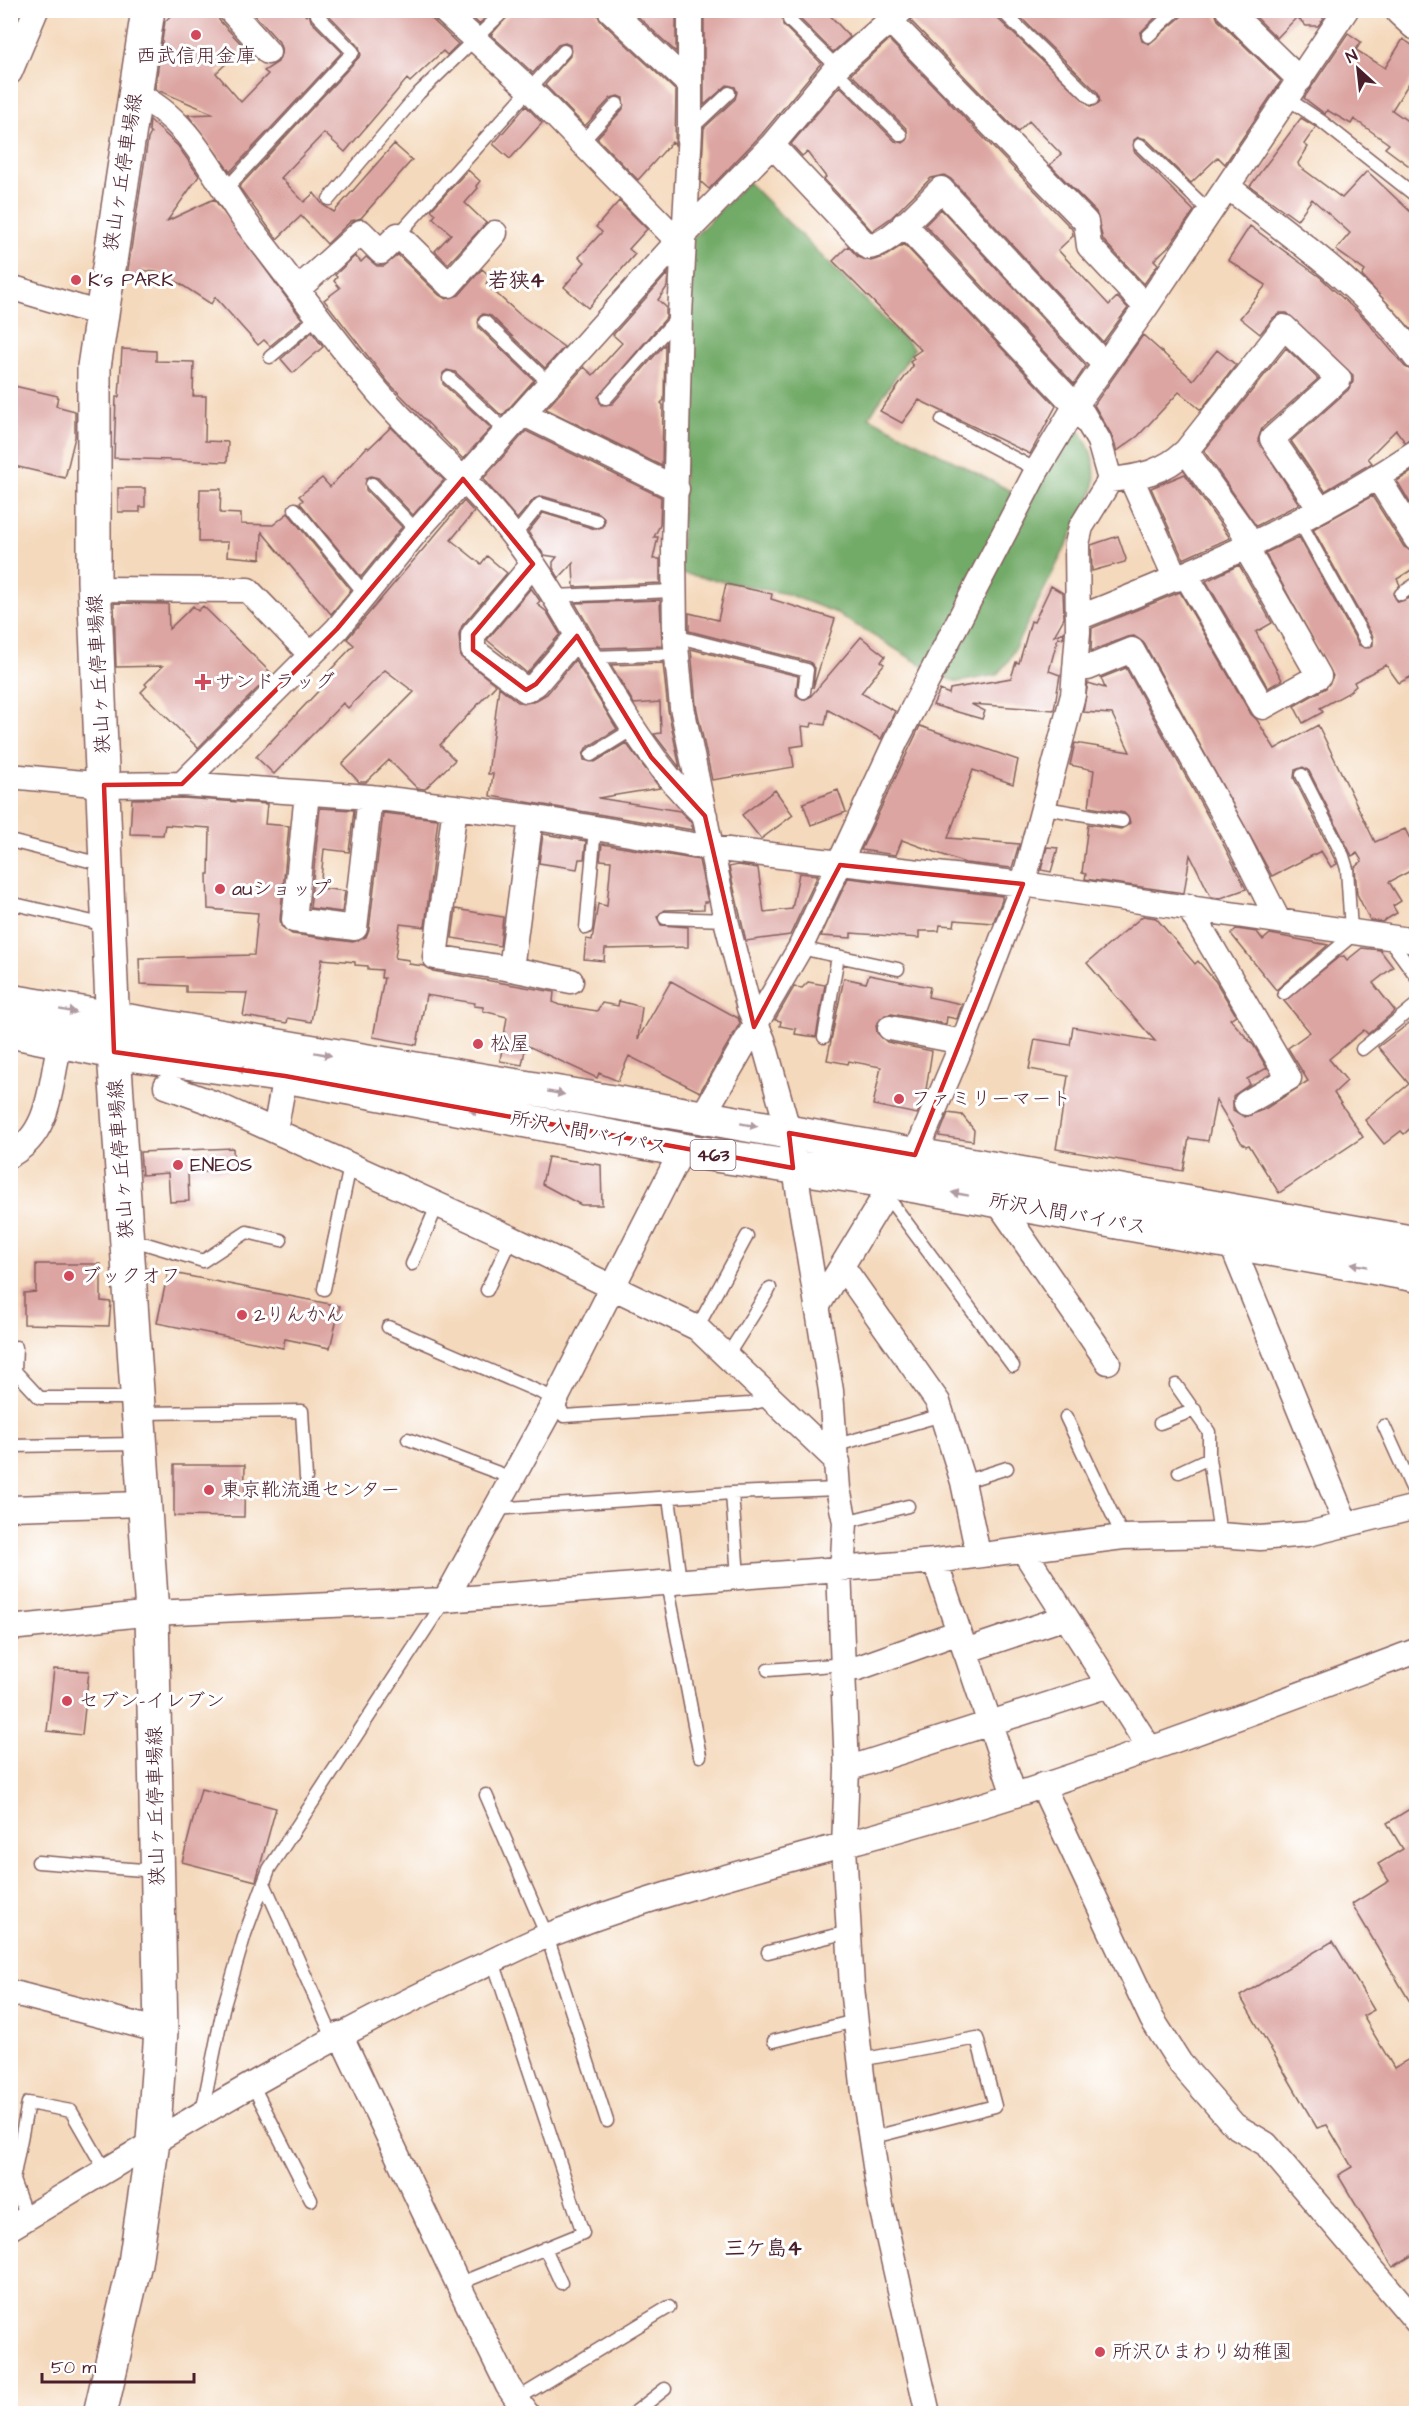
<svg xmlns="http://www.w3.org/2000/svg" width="1427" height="2424" font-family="'Architects Daughter','Klee One',sans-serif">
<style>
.forest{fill:#72aa68;stroke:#5e644a;stroke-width:1.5}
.building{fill:#dca5a2}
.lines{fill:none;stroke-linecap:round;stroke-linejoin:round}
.lane-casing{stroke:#86605e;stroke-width:15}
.street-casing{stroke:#86605e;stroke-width:27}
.secondary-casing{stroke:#86605e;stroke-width:36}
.highway-casing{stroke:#86605e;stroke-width:36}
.lane{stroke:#fff;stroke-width:12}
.street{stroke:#fff;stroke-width:24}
.secondary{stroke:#fff;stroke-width:33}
.highway{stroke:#fff;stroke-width:33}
.oneway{fill:#ae9aa0}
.marked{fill:none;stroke:#d62828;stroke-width:4.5;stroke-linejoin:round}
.poi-dot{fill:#d1495b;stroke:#fff;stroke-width:2}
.labels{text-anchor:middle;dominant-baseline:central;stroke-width:6;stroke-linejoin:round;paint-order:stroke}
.shield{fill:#fff;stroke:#80626b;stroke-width:1.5}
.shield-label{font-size:18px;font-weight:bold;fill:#4a1f2b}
.poi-label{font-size:20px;fill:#4a1f2b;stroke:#fff;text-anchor:start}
.street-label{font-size:20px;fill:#4a1f2b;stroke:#fff}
.neighbourhood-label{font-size:21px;font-weight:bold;fill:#4a1f2b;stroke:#fff}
</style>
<rect width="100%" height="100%" fill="#fff"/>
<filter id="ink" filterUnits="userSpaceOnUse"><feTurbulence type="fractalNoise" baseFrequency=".0167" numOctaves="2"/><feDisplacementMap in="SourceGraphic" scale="12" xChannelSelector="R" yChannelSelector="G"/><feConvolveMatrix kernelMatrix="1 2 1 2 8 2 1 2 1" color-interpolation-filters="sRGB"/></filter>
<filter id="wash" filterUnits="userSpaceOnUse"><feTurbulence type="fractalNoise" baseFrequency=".008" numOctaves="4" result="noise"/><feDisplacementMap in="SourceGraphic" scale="24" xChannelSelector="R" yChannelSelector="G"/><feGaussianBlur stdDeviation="1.35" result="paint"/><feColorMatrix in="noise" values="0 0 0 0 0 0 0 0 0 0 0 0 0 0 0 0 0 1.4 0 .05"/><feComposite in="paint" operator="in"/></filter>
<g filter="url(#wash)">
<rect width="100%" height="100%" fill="#f4d9bc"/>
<path class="forest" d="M748 182 914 349 869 417 1028 500 1074 421C1090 447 1099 461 1093 492L1009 660 997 675 958 682 942 677 834 612 787 594 680 573 692 239Z"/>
<g id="blocks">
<path class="building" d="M177 10H216L219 20 244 47 216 73 241 102 268 74 264 71 278 62 282 51 279 42 250 10H301L306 16 309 13 311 21 342 52 230 172 188 115 214 114 155 89 165 21Z
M324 10H422L458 44 447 55 443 51 410 82 407 79 345 152 324 133 281 178 304 202 314 193 323 205 334 212 394 144 412 160 361 218 351 221 327 244 301 216 277 239 239 187 361 55 359 46Z
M465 10H493L479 24Z
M513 10H596L600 20 676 91 675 145 672 142 638 180 597 138 623 109V98L618 96 611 98 585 126 545 85 570 56V45L565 43 558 45 533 73 491 35Z
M631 10H676V52Z
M704 10H825L850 37 833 52 795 14 787 12 783 15V25L821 63 761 135 709 189 701 182 704 128 735 99 737 92 735 87 727 85 704 105Z
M916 10H993L995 16 1091 107 1100 102 1098 93 1013 10H1163L1140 33 1142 41 1149 44 1182 16 1184 10H1214L1218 20 1281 81 1225 164 1218 157 1191 183 1146 139 1138 137 1134 140V151L1194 211 1170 245 1154 260 1158 264 1144 284 1103 240 1096 212 1050 165 1061 154 1029 121 1018 132 911 21Z
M1249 10H1312L1324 18 1318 26H1306L1297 17 1277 38Z
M1348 33 1361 42 1356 50 1385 68 1403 39 1416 48V72L1392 110 1416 127V171L1385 148 1389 144 1354 119 1351 124 1327 110 1325 114 1304 98Z
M889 40 1072 229 1073 236 1058 250 1109 305 1117 297 1128 308 1103 342 951 179 944 175 931 178 892 217 872 231 824 179 826 177 807 152 802 156 791 144 840 86 895 141 903 143 907 140V129L851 74Z
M526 106 542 123 510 159 493 144Z
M1301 118 1316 127 1304 144 1308 147 1298 163 1299 166 1342 198 1367 171 1416 217V335L1362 276 1365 271 1336 250 1350 233 1312 199 1297 220 1250 186Z
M150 120 178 146 199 176 167 221 214 199 302 319 270 346 264 340 258 345 215 297 211 304 176 281 173 282 169 274 142 270 141 278 127 276 148 139 151 133 149 131Z
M468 170 480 181 476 186 478 188 465 203 486 223 448 264 435 251 451 234 433 218 436 214 431 210Z
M619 201 647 229 629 249 635 254 588 308 564 287 585 262 579 257 602 232 596 227Z
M941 209 1086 366 1074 384 925 225Z
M1250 226 1320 277 1365 319 1405 367 1416 372V438L1405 442 1396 430 1368 458 1372 463 1325 491 1291 441 1348 390 1353 382V375L1287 313H1280L1273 318 1260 334 1240 318 1266 285 1228 260Z
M904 244 1056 406 1030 454 919 400 902 423 880 411 913 366 910 362 914 359 912 356 921 350 833 261 848 246 858 257 871 261 884 257Z
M398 255 439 295 446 299 459 295 482 269 490 276 486 284 519 314 564 347 545 368 491 316 483 314 479 317V328L534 380 502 416 455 372 447 370 443 373V384L491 428 463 459 388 382 324 300 340 288 334 281 337 277 335 275 355 256 361 262 366 257 377 266H384Z
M668 273 667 287 658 300 666 307V318L598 397 601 405 612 404 665 344 664 400 661 403 663 405 662 466 546 409 584 367 593 375 622 343 613 335Z
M312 332 323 347 293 373 281 359Z
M1143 335 1193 380 1217 350 1236 365 1201 410 1179 392 1138 436 1117 451 1111 434 1094 405Z
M1286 348 1318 379 1262 428 1258 440 1299 504 1256 526 1204 451Z
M122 349 156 351V361L194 362 193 396H206L205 441 228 442 227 462 114 458 116 397H119Z
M10 385 58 396 56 406 75 411V437L65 478 10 465Z
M391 427 444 480 413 515 378 478 371 476 366 478V490L402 527 361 577 300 503 303 500 299 496 322 478 330 487 367 447 369 448Z
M526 431 661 497 660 525 654 537H658L653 559H660V583L574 587 573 563 559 578 553 568V562L557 557 544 555 528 532 543 513 595 529 603 527 605 520 599 513 542 496 534 499 517 519 483 479Z
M1416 469V513L1397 481Z
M1185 474 1230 538 1183 559 1151 488Z
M118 488H145V507H140V512H118Z
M200 489H221L220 513 241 514V524L273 525 288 513 351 590 331 614 262 532 261 559 227 556 228 542H199Z
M1372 496 1404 547 1416 553V567L1397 579 1400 585 1393 594 1398 602 1409 598 1416 610V674L1399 683 1386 665 1354 682 1356 686 1348 693 1320 708 1323 712 1303 723 1294 706 1326 688 1333 676 1265 553 1299 537 1359 645 1369 648 1373 645V637L1313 529Z
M464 501 474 512 451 540 481 564 487 556 507 573 462 626 459 634 461 657 496 685 440 745 455 760 425 789 417 788 389 760 366 782H359L342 764 414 692 385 670 348 708 343 703 274 774 256 757 324 685 320 681 354 645 347 639Z
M1118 536 1126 559 1125 562 1092 571 1091 545Z
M1239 565 1272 623 1256 632 1282 680 1268 688 1206 581Z
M726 584 772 594 771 599 835 619 813 688 815 668 810 662 689 631V613L718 620Z
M1051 586 1063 593 1064 618 1054 636 1064 632 1063 638 1058 637 1049 671 1060 675 1054 710 971 704 985 711 982 719 933 705 940 690 949 694 950 689 1011 678 1016 662 1019 663 1031 621 1034 622Z
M531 588 540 601 537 604 547 612 560 634 527 673 487 640Z
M1180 592 1251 714 1257 720 1275 749 1318 725 1375 842 1405 829 1416 851V868L1389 882 1401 901 1393 906 1397 913 1382 922 1370 920 1357 894 1355 867 1362 861 1357 853 1352 856 1309 771 1303 767 1295 770 1294 778 1337 864 1331 867 1321 851 1272 876 1144 643 1134 636 1127 637 1091 651 1092 628Z
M660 600 662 646 601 648 575 603Z
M114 603 168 604 169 629 193 606 198 611 203 606 272 674 198 748 141 692 147 686 145 684 163 666 116 667Z
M861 637 885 656 881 662 884 664 861 693 895 711 881 739 828 710 825 725 812 723 811 727 802 726 804 745 791 747 794 767 712 780 696 705 691 649 798 676 796 695 803 700 810 697Z
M575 660 617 729 586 748 583 755 584 760 595 762 626 743 660 788 598 798 680 811 691 822 693 830 490 796 493 774H488L499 687 518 702H533L547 694Z
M663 663 668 710 680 768 654 734 661 733 660 702 634 704 611 665Z
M1126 668 1221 840 1246 889 1221 898 1211 897 1190 855 1184 893 1085 879 1086 874 1082 873 1088 824 1121 829 1130 823 1129 818 1124 813 1089 807 1094 770 1070 765 1075 743 1130 752 1112 714 1083 712 1088 683 1105 688 1101 678Z
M920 726 1018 760 1013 784 973 770 948 838 1019 844 1012 868 965 863 902 840 896 855 861 850Z
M775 790 793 815 761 839 742 815Z
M838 790 846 812 811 825 803 803Z
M182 798 267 804 265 824 289 826 280 919 281 926 292 934 353 942 366 937 369 930 383 813 438 819 425 927 400 924 395 958 409 960V964L425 966 433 971 554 992 553 1002 559 1005 597 1011 602 1003 618 1006 619 1001 642 1007 638 1039 671 981 738 1018 740 1023 700 1092 629 1056 618 1081 599 1073 597 1078 526 1045 522 1065 500 1061 507 1017 483 1011V1007L474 1006 475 1003 426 995 417 1045 373 1037 384 978H381L382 970 368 969V966L355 965V962L322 959 311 1022 288 1018 287 1023 243 1016 247 993 186 992V986L140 984 139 958 254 955 258 913 208 909 207 874H209L210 828 165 825 163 835 130 834 132 799Z
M320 808 354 810 349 852 324 849 320 888 345 891 342 912 310 908Z
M543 834 586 841 584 859H579L577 869 539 863Z
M602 844 699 860 708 902H704V909L665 910 657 917 661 925 688 927V947L605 949 604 961 584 959 586 939 592 940 598 904 607 906 611 861 600 860Z
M1047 847 1058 848 1051 872 1041 870Z
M738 865 758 868 764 912 792 909 799 873 818 875 790 935 746 941 729 867Z
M848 878 1002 896V900L993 923 955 920 954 926 940 925 939 931H919V938L851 933V938L821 936Z
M456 909 503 917 500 946 452 938Z
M1143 916 1156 918 1195 964 1198 961 1216 982 1236 1015 1230 1019 1254 1046 1267 1068 1247 1079 1250 1084 1233 1096V1110L1245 1117 1265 1109 1308 1081 1288 1048 1310 1032 1284 1001 1339 957 1344 956 1347 960 1362 948 1380 950 1393 967 1373 983 1395 1011 1368 1034 1364 1030 1329 1059 1347 1081 1334 1093 1363 1137 1279 1193 1249 1145 1246 1146 1241 1142 1216 1100 1208 1141 1189 1138 1183 1171 1056 1149 1068 1076 1029 1069 1035 1039 1070 1045 1073 1027 1155 1041 1087 963Z
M1236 929 1257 932 1263 940 1270 934 1328 945 1276 990 1231 934Z
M869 975 930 987 928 997 962 1004 957 1019 947 1017 946 1024 892 1014 885 1015 876 1025 877 1033 887 1042 932 1051 925 1096 917 1114 873 1105 881 1067 849 1061 848 1064 827 1060 844 978 866 983Z
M808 982 825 985 816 1037 795 1034 796 1029 780 1026 781 1021 775 1020 794 987 802 988Z
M1416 1018V1123L1404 1134 1401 1131 1384 1144 1365 1120 1409 1084 1378 1047Z
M948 1113 962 1115 974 1130 973 1141 939 1136Z
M233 1148 234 1170 188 1173 189 1201 170 1202 168 1173 142 1175 140 1152Z
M548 1157 601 1165 602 1205H581L542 1184Z
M36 1264H101V1301L111 1302 109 1326 24 1324V1293L36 1292Z
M168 1272 340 1306 330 1348 285 1339 283 1348 157 1323Z
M174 1465H245L244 1517 174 1516Z
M54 1669 89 1671 82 1735 47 1731Z
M201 1789 276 1808 256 1881 182 1862Z
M1416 1805V2012L1352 1904 1389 1881 1378 1864 1403 1849 1387 1823Z
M1333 1941 1374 2010 1363 2016 1394 2068 1416 2055V2253L1393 2267 1338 2175 1352 2167 1327 2125 1317 2128 1240 1996Z"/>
</g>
</g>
<g filter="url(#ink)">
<use href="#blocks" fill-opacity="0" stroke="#86605e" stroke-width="1.5"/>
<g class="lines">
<g class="lane-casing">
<path id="lane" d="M1001 10 1092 99
M789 20 837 67
M1148 36 1176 10
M835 70 901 135
M1288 99 1321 121 1416 196
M691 129 729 93
M581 143 617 104
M1140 145 1210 212
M224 191 353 52 317 15
M329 199 419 93 505 10
M398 235 564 51
M485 322 550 384
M270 357 320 315
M449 378 507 432
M606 398 677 318
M942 420 1037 470
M372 484 417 531
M295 509 365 594
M1300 522 1366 641
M514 536 540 504 597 521
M1401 594 1416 584
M554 596 673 591
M675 636 807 670 804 692
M591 657 678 654
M591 755 633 729
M1302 775 1343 856 1347 869 1351 930
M1045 808 1122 821
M10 841 105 865
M10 903 106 925
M665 918 726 920
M586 928 595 828
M1389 939 1416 976
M800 948 898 969
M1284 993 1354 934
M824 1037 838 956
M1362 1049 1416 1005
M886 1195 1013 1366
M130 1239 203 1261 247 1232 281 1240
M412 1264 437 1206
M324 1289 350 1166
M487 1290 511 1238
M388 1327 556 1399 564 1416 750 1404 770 1399
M697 1328 747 1236
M16 1347 15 1371 40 1398H136
M727 1356 770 1288
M1176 1385 1209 1432V1458L1220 1535
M139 1413 302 1411 306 1478
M1066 1417 1123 1537
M1160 1423 1195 1410
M1384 1426 1416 1497
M408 1439 512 1478
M837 1445 942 1415
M10 1446 139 1444
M1179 1472 1209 1458
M963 1482 1007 1468
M732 1493 738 1577
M669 1498 680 1581
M495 1509 732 1493 838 1489
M845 1522 908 1506
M667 1583 700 1756
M768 1670 833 1665 844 1667
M486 1795 547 1936 607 2121
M38 1862 156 1871
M264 1883 333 2038
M768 1952 848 1932
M774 2041 855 2021
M860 2060 977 2038 995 2106 870 2138
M252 2084 311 2200
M202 2112 223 2009 245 1934 269 1869 445 1600
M27 2218 13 2180 28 2103 71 2111 105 2170
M545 2248 561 2283
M458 2284 583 2233 493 1961
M517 2399 669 2307
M633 2414 665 2389"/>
</g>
<g class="street-casing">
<path id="street" d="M230 10 268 52
M443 10 529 89 678 241
M610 10 689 84
M690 10V130L680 315 674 549 675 636 682 707 726 920 749 1008 763 1040 789 1133 831 1391 838 1489 845 1522 843 1558 839 1569 847 1769 844 1847 852 1988 864 2093 881 2206 928 2414
M885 10 897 28 1086 222 1089 246 1146 307
M1228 10 1300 80
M10 72 36 10
M135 94C194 120 216 185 254 233 295 285 334 340 377 391 420 442 473 483 514 537 582 627 622 738 705 816
M772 145 868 247C890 245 924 205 941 189L1104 364
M1228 187C1294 238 1368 289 1416 358
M904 224 1083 414 1099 441 1110 480 1081 527 1077 544 1078 632 1073 695 1023 884 963 1042 915 1155
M10 287 100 314
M298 289 361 232 381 252 398 235 449 285 495 233
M524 414 677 489
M1186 451 1244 532 1246 548 1319 676 1263 707 1186 575
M1131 478 1176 579
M1378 478 1416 539
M1110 480C1140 477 1164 472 1186 451L1284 327 1339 379 1272 439 1320 509
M533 564 473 635V650L526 690 536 684 577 636
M95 589 248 590 311 655
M1078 618C1197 571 1310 523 1416 452
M1076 659 1088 668 1132 650 1234 833 1278 920
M10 776 104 785 182 784 370 797 455 807 531 817 711 848 1023 884 1416 941
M182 784 337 629 417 531 678 241 772 145 837 67 902 10
M307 793 294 920 355 928 370 797
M455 807 435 957 511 969 531 817
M1188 906 1289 1078 1246 1103
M511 969 571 981
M890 1028 963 1042
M166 1086 213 1103 511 1238 697 1328 838 1462
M702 1117 800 948 896 741 1037 470 1076 405 1146 307 1346 10
M275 1131 285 1076
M10 1155C47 1136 50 1093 57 1056
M997 1201 1108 1362
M1231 1243 1346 1524
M842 1266 938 1402 963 1482 978 1554
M817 1307 893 1182
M10 1508 144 1504
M1024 1551 1150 1749
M935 1561 1014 1795
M445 1600 556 1399 682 1150
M10 1628 152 1613 445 1600 839 1569 935 1561 1123 1537 1220 1535 1260 1538 1308 1534 1416 1507
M965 1651 1066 1617
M844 1667 858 1668 959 1632
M847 1769 1109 1685
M1042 1785 1152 2019 1180 2063 1234 2125 1266 2144 1416 2321
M10 1992 161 2031
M340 2034 458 2284 508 2386 527 2414
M10 2228C162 2137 311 2044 473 1970 498 1959 523 1945 549 1935 699 1877 859 1845 1012 1796 1148 1752 1282 1701 1416 1651"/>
</g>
<g class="secondary-casing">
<path id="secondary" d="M1402 10 1416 23
M100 2414 135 2263 153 2141 161 2031 152 1613 114 1052 94 581V367L148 10"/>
</g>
<g class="highway-casing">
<path id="highway" d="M10 1001 702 1117 1416 1243
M10 1031 114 1052 285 1076 682 1150 893 1182 1416 1275"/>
</g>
<use href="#lane" class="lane"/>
<use href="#street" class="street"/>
<use href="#secondary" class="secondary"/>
<use href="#highway" class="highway"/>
</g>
<defs><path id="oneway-solid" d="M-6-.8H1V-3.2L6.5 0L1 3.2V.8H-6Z" transform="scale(1.5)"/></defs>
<g class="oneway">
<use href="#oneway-solid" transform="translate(68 1011) rotate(10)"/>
<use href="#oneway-solid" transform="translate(323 1054) rotate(10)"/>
<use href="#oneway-solid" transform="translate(245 1070) rotate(-171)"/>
<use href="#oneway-solid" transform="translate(556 1093) rotate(10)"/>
<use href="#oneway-solid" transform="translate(478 1112) rotate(-169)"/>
<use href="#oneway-solid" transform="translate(749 1125) rotate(10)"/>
<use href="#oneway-solid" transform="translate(960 1194) rotate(-170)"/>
<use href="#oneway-solid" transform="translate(1359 1265) rotate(-170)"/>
</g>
</g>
<path class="marked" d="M463 479 533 564 473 635V650L526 690 536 684 577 636 651 757 705 816 754 1027 840 865 1023 884 915 1155 789 1133 793 1168 285 1076 114 1052 104 785 182 784 337 629Z"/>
<g class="poi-dot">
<circle cx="196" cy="35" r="6"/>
<circle cx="76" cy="280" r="6"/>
<path d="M200 673h6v6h6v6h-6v6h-6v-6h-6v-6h6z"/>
<circle cx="220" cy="889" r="6"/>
<circle cx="478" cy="1044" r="6"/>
<circle cx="899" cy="1099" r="6"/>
<circle cx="178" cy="1165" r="6"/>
<circle cx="69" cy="1276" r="6"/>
<circle cx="242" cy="1315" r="6"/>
<circle cx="209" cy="1490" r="6"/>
<circle cx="67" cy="1701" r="6"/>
<circle cx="1100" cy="2352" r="6"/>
</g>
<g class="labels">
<rect class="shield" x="690.5" y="1140" width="45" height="30" rx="4.5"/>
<g class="shield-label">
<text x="713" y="1155">463</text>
</g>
<g class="poi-label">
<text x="196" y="56" text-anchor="middle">西武信用金庫</text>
<text x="88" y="280">K's PARK</text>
<text x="215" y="682">サンドラッグ</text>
<text x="232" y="889">auショップ</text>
<text x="490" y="1044">松屋</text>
<text x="911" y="1099">ファミリーマート</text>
<text x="190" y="1165">ENEOS</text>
<text x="81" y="1276">ブックオフ</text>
<text x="254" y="1315">2りんかん</text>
<text x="221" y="1490">東京靴流通センター</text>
<text x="79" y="1701">セブン-イレブン</text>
<text x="1112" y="2352">所沢ひまわり幼稚園</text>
</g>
<g class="street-label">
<text transform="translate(123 172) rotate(-81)">狭山ヶ丘停車場線</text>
<text transform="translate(99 674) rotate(-93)">狭山ヶ丘停車場線</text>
<text transform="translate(589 1133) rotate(11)">所沢入間バイパス</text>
<text transform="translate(121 1159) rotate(-94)">狭山ヶ丘停車場線</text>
<text transform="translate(1068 1214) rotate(10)">所沢入間バイパス</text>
<text transform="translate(156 1806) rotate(-91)">狭山ヶ丘停車場線</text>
</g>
<g class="neighbourhood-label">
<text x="516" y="280">若狭4</text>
<text x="763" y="2248">三ケ島4</text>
</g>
</g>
<rect width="1427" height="2424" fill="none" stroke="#fff" stroke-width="36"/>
<g transform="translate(1358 69) rotate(333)" stroke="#ffffff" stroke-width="4.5" paint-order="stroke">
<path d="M0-4.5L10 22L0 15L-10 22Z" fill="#4a1f2b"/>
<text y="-9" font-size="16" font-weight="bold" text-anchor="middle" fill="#4a1f2b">N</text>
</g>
<path d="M42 2373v9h152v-9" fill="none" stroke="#4a1f2b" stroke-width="3"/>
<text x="51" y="2373" font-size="18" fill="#4a1f2b" stroke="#ffffff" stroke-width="4.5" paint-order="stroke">50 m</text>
</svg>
